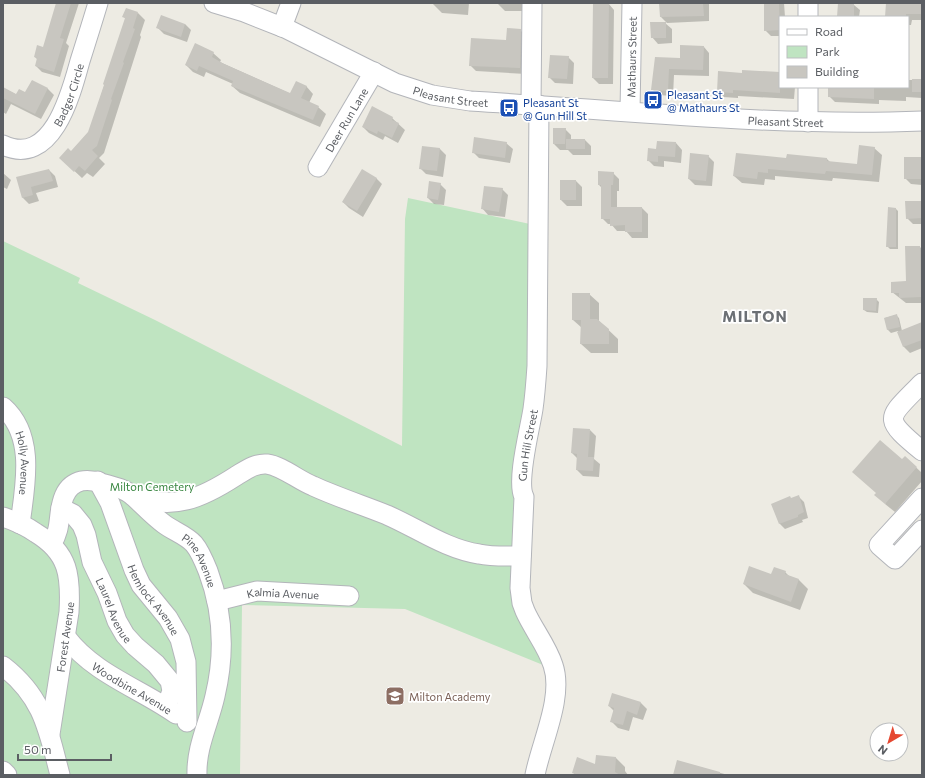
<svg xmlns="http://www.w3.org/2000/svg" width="925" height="778" font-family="Commissioner,sans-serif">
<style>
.green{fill:#bfe4c1}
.shadow{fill:#0003}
.building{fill:#c8c6c0}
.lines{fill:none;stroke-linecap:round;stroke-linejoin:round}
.minor-casing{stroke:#b3b5ba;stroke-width:21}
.minor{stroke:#fff;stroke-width:19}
.labels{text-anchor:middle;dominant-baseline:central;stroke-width:3.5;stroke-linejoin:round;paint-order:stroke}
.street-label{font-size:11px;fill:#5b5e63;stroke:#fff}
.transit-label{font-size:11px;fill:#164399;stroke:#fff;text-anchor:start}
.park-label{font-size:11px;fill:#37853f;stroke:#fff}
.education-label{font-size:11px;fill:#785e54;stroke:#fff;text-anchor:start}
.district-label{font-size:15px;font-weight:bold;letter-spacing:1px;fill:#6c7075;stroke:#fff}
</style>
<rect width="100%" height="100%" fill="#edebe3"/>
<path class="green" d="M408 198 530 224 531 352 514 536 548 667 405 609 242 605 240 775H3V241L80 278 78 283 155 320 402 446 405 219Z"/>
<path class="shadow" d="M57 3H79L66 43 69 46 60 77 42 72 36 66 38 60 35 57 44 48Z
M432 3H469L468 15 442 13Z
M497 3H524V11H505Z
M594 3H608L614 10 613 84H599L593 78Z
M660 3H709V21L667 23 661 17Z
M765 3H784L785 17H780V36H771L765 30Z
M887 3 922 4V20H912L911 25H908V17H886Z
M854 5 860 10 859 17H838Z
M138 13 145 20 140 35 141 37 104 153 99 158 105 164 93 177 87 173 82 178 68 165 71 152 89 132 126 19 124 17Z
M665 23 672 29V43L658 44 652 37Z
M185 24 191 30 187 42 164 34 158 28Z
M520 30 526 36V74L476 71 470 65 507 41Z
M704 47 709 53V76L674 75 673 96 658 95 652 89 656 58 681 60Z
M213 53 221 60 220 62 291 94 306 86 313 94 309 103 318 107 326 114 320 127 240 93 232 86 233 84 206 72 204 77 193 72 186 65Z
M568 57 574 63 573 84 555 83 549 77Z
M780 73V87H795L794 99 738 96V98L723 97 718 92 743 74Z
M908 80H922V98L906 97V101L879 100V104L835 102 829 96V87H908Z
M32 81 48 89 54 95 41 119 11 104 6 114 3 112V88L17 95 26 94Z
M392 118 405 130 398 143 385 136 383 140 369 133 363 127Z
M565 129 571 135V140H585L591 146V155H573L568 150H560L554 144Z
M506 143 513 149 510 163 479 158 473 152Z
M676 143 682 150 681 163 664 161V167L654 166 648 160 657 150Z
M423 147 440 149 446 155 443 177 426 174 420 168Z
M874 148 882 155 879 182 833 178 832 181 775 176V180L765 179 764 185 742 183 734 176 787 159H827L830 162 858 165Z
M708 156 714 162 712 186 695 185 689 179Z
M921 158 922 159V185L911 184 905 178Z
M49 170 55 176 58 187 36 193 39 201 29 204 23 198 18 178Z
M3 173 11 180 7 189 3 187Z
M613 173 619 179V191H617V208H642L648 214V238H632L626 231H617L611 224H608L602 218V188L599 185Z
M376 178 382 184 363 217 349 208 343 202Z
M576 181 582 187V206H567L561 200Z
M440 184 446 190 444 205 434 204 428 198Z
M502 189 508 195 505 217 488 215 482 208Z
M922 202V224H913L907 218Z
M896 209 898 211V249H890L887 246Z
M920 247 922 249V303H906L892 292 907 282Z
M589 294 599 303V321L618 339V353H591L581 344 582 328 573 320Z
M876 299 879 302 878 313 867 312 864 310Z
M896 315 899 318 902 331 922 323V348L910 353 904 347 898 331 891 333 888 330 885 318Z
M590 430 596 436 594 459 600 464 599 477 583 476 577 470 578 459 572 453Z
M905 457 922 473V481L895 512 885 504 902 461Z
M799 497 804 502 808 518 802 520 803 522 785 529 780 524 772 505Z
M785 572 789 576 799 580 808 589 800 610 753 593 744 584Z
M641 703 647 709 643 720 633 717 629 731 618 728 611 721 614 711 609 706Z
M616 758 625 767V771L628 775H575L573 772Z
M678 761 728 775H674Z"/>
<path class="building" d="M56 3H71L60 38 64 39 54 72 35 66 37 58 34 57 37 45 43 47Z
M593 3H609L608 78H592Z
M659 3H703L704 16 660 17Z
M764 3H779L780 30 764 31Z
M838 3 854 4V17H837Z
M886 3H922V14H906V17H885Z
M126 8 138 12 133 28 135 29 123 62 124 63 111 99 112 100 97 146 92 150 98 156 85 171 79 166 74 172 59 158 68 148 71 151 88 132 104 85 103 84 125 18 122 17Z
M161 15 185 24 181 37 156 28Z
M650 22H666V38H651Z
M507 28 521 29 520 68 469 66 471 38 506 40Z
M195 43 214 52 212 57 224 64 290 93 296 81 307 86 301 98 319 106 313 120 231 86 233 81 199 66 197 71 185 65Z
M680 45 704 46 703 70 669 69 668 91 651 90 655 57 680 58Z
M550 55 569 56 567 79 548 78Z
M742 70 780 72V93L733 90V93L717 92 718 71 742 73Z
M912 79H922V92H912Z
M32 80 48 88 35 114 3 98V87L16 94 19 89 25 92Z
M828 87H874V99L828 97Z
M372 106 393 117 392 120 399 123 392 138 378 131 377 134 362 127Z
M553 128H566L565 144H553Z
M474 137 507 142 505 158 472 153Z
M566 139H585V149H566Z
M657 141 676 142 675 157 658 156V162L647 161 648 148 656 149Z
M859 145 875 147 872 175 826 171 825 174 768 169V173L758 172 757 179 733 176 736 153 786 158 787 154 827 158V161L857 164Z
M422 146 440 148 437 171 419 169Z
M690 153 709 155 706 181 688 179Z
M904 157H921V179H904Z
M49 169 53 181 31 187 33 195 22 198 16 177Z
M362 169 377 178 357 211 342 202Z
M598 171 614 172 613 185H611V207H642V232H625V225L610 226V219H601V185H598Z
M560 180H576V200H560Z
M429 181 441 183 438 200 427 198Z
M484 186 503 188 499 212 481 209Z
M905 201H922V218L906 219Z
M888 207 896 208V247H886Z
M905 246H920L921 297 899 298V293H891V282L906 281Z
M572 293H590V319H597L609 329V344H580L581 320H572Z
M863 298H877L876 311 863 310Z
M897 314 900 327 887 330 884 318Z
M922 322V340L903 347 897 332Z
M573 428 590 429 588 457H594L593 471 576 470 577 454 571 453Z
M880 440 902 459 905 456 917 467 885 504 874 495 876 493 852 472Z
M799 495 804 512 798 515V517L779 524 771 504 790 496 791 498Z
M749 566 771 574 774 567 786 571 785 574 799 579 791 602 743 584Z
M612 693 641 702 637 715 627 711 623 725 610 722 614 708 608 706Z
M596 755 616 757 615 772 620 775H578L572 773 577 757 595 764Z
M677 760 720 772V775H673Z"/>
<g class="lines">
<g class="minor-casing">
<g id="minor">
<path id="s1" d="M214 3 244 12 287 29 395 83 432 95 470 101C621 110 771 127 922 121"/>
<path d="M808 3V17"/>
<path d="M282 27 291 3"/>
<path d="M808 87V122"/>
<path d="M531 105 532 3"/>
<path id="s2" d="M630 111 632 3"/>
<path id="s3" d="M3 145C52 168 71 94 80 61 86 42 92 23 98 3"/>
<path id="s4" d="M318 167 374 72"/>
<path d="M922 383C887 419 881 417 922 451"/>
<path id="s5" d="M3 407C36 436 25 486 20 524"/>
<path id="s6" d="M98 481 110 503 134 570 141 585 168 618 180 639 186 662 187 722"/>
<path d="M134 496C174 511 202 498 236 476 246 470 255 463 267 464 282 466 298 480 313 486 337 497 362 505 387 515 417 528 446 549 479 554 493 557 507 556 521 556"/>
<path d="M922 498 879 545 895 559 922 530"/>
<path id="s7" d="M61 508 73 514 82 525 86 535 92 562 107 593 117 621 125 635 135 646 156 664 170 681 172 691 166 707"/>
<path d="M3 517C15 521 26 526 36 533 69 553 71 576 69 612L50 734"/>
<path id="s8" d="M52 543C61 529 58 518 62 503 67 482 82 477 101 483 113 486 126 489 134 497 144 506 153 516 164 524 173 531 186 535 194 544 200 551 204 561 208 571 223 611 225 654 215 696 209 723 196 747 197 775"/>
<path id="s9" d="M217 601 257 591 349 596"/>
<path id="s10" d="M66 637C94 674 139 688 176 714"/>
<path d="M3 666C43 697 48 729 60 775"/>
<path d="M3 771 7 775"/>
<path id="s11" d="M535 775C541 743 564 697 553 665 547 646 533 629 525 611L522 603 520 588 524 497C516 481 530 429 533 409 535 395 536 381 537 366L539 105"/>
</g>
</g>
<use href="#minor" class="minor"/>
</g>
<defs>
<g id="bus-square" transform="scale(1)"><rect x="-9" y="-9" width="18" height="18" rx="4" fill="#1a4fb4" stroke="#fff"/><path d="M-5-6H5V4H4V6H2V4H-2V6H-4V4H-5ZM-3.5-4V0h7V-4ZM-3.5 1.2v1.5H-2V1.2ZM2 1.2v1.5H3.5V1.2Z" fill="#fff"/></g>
<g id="school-square" transform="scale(1)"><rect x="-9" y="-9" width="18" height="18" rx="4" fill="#8d6e63" stroke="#fff"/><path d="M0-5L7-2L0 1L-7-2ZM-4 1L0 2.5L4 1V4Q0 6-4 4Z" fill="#fff"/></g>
</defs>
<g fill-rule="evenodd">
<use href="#bus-square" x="653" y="100"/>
<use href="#bus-square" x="509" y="108"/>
<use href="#school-square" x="395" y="696"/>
</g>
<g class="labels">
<g class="street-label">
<text stroke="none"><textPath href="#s2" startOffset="54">Mathaurs Street</textPath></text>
<text stroke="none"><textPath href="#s3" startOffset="96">Badger Circle</textPath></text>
<text stroke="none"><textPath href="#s1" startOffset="256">Pleasant Street</textPath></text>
<text stroke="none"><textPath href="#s4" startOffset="55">Deer Run Lane</textPath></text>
<text stroke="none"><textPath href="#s1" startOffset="592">Pleasant Street</textPath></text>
<text stroke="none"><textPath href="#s11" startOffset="341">Gun Hill Street</textPath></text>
<text stroke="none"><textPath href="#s5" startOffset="62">Holly Avenue</textPath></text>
<text stroke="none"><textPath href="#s8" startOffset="222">Pine Avenue</textPath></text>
<text stroke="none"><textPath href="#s9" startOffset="67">Kalmia Avenue</textPath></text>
<text stroke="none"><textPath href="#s6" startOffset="132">Hemlock Avenue</textPath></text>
<text stroke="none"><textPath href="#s7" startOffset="119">Laurel Avenue</textPath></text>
<text transform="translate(65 637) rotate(-82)">Forest Avenue</text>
<text stroke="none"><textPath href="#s10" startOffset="84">Woodbine Avenue</textPath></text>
</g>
<g class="transit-label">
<text x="667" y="94">Pleasant St<tspan x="667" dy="13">@ Mathaurs St</tspan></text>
<text x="523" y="102">Pleasant St<tspan x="523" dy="13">@ Gun Hill St</tspan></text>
</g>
<g class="park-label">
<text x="152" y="486">Milton Cemetery</text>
</g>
<g class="education-label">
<text x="409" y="696">Milton Academy</text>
</g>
<g class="district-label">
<text x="755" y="316">MILTON</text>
</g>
</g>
<rect width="925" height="778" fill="none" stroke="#5b5e63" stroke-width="8"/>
<rect x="779" y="16" width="130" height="72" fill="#ffffff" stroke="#bdbfc1"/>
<rect x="787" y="29" width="20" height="6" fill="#ffffff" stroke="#bdbfc1"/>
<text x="815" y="36" font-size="12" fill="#5b5e63">Road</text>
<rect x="787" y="46" width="20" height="12" fill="#bfe4c1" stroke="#bdbfc1"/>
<text x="815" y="56" font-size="12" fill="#5b5e63">Park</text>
<rect x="787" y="66" width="20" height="12" fill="#c8c6c0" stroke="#bdbfc1"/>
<text x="815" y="76" font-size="12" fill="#5b5e63">Building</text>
<g transform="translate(889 742) rotate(218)"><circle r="19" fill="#ffffff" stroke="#bdbfc1"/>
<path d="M0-3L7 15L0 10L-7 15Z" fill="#e54831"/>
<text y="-6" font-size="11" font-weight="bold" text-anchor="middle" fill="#5b5e63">N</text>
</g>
<path d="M18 754v6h93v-6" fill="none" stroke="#5b5e63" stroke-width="2"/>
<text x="24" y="754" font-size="12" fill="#5b5e63" stroke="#ffffff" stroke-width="3" paint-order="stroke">50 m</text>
</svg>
